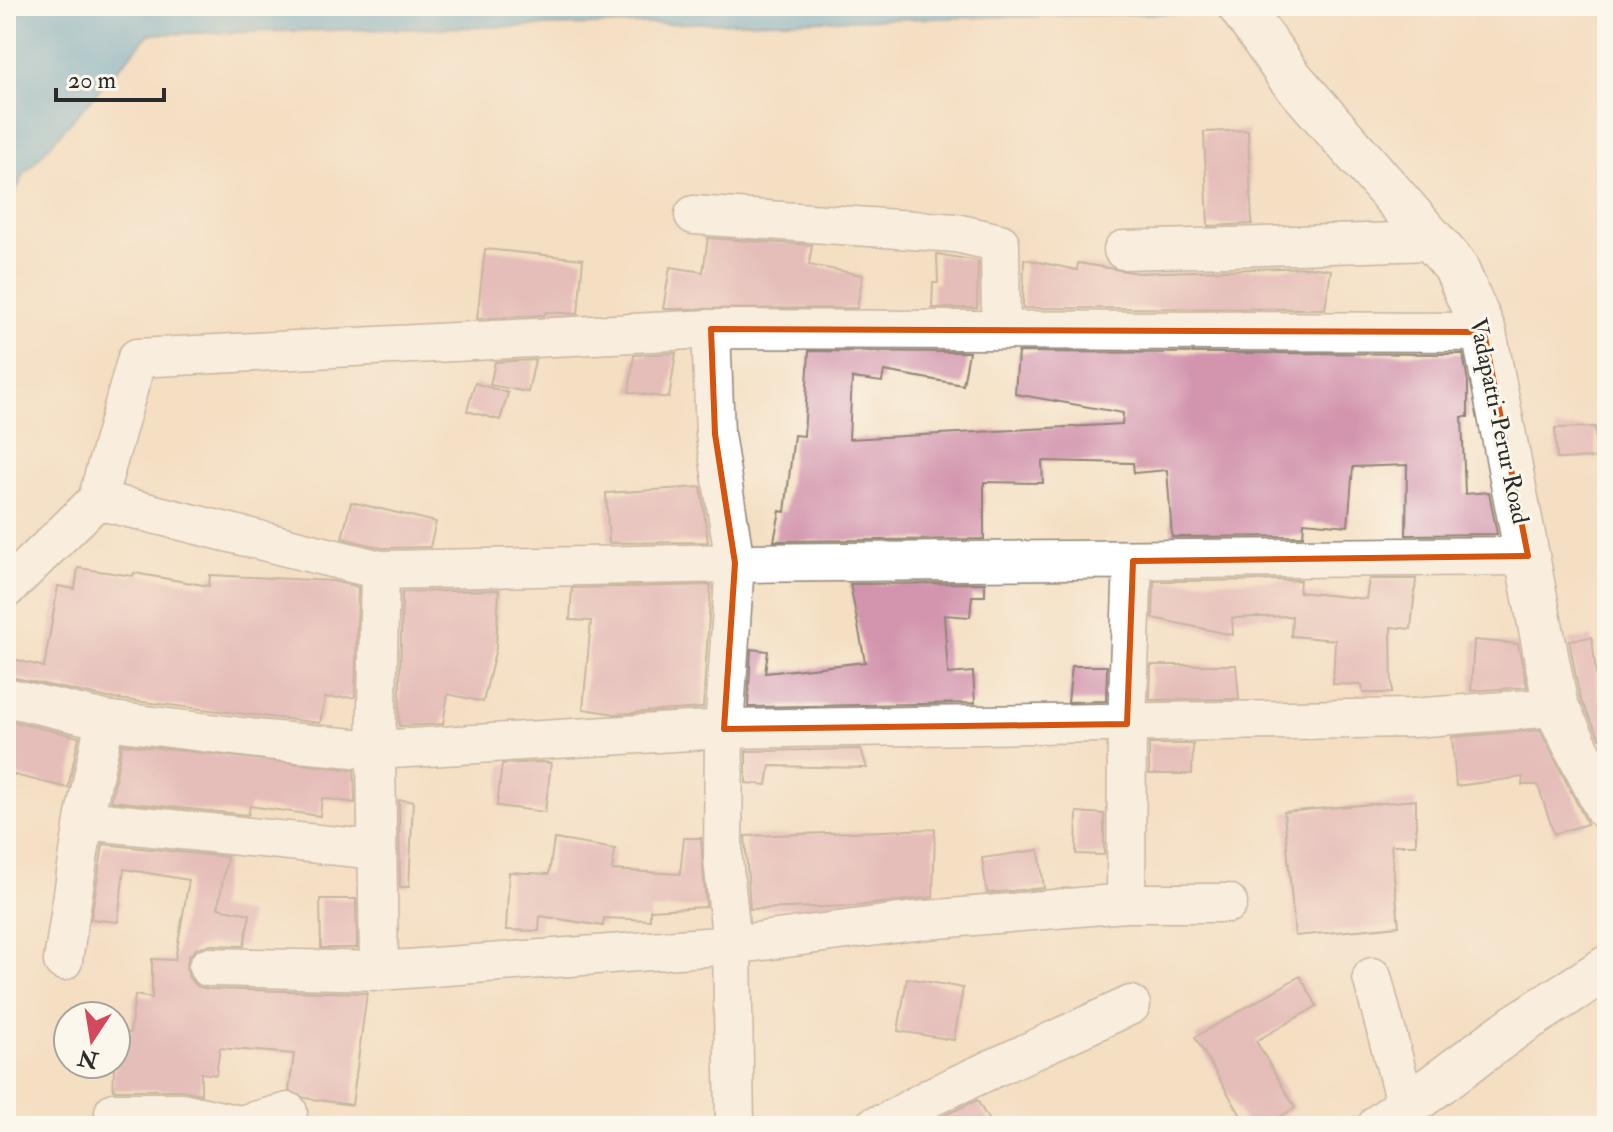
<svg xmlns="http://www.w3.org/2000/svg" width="1613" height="1132" font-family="'IM FELL Double Pica',serif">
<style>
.water{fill:#5aabd4;stroke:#426b80;stroke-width:2}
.building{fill:#d395ae}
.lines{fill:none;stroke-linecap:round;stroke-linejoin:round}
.minor-casing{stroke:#908577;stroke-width:41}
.tertiary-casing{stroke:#908577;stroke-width:47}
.primary-casing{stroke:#908577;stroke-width:47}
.minor{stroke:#fff;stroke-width:38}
.tertiary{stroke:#fff;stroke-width:44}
.primary{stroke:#fff;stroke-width:44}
.marked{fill:none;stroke:#d5540f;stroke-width:6;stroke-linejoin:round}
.labels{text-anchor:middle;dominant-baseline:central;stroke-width:6;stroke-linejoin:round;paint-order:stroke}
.street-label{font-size:24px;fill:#2b2b2b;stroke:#fbf7ec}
</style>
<rect width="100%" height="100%" fill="#fbf7ec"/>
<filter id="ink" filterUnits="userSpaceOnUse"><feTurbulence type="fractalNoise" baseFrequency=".0125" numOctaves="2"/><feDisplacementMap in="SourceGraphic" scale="16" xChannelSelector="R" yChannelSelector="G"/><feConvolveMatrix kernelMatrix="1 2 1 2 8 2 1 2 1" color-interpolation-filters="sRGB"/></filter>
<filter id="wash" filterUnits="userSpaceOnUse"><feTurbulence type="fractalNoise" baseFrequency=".006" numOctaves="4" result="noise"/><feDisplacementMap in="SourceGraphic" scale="32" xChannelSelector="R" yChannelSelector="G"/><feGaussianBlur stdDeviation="1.8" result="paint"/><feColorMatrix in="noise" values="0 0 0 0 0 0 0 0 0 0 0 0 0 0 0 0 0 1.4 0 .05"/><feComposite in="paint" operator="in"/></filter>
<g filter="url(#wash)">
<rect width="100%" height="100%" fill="#f4dfc3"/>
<path class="water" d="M6 6H1183L1188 13 149 34 25 173 6 210Z"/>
<g id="blocks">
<path class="building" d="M1248 130 1252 224 1208 226 1204 132Z
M708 238 812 245 809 265 863 275 857 308 663 309 670 267 703 272Z
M485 249 583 259 578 314 545 312 544 315 477 319Z
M937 254 978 261 977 308H932L933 283H938Z
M1024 259 1077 270 1078 263 1138 273 1310 267 1331 270 1325 309 1023 308Z
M809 351 969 352 963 385 884 371 882 382 852 378 849 439 1122 424 1123 413 1015 394 1018 352 1463 354 1468 382V417H1462L1465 494 1489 492 1497 534 1406 535 1407 465 1353 467 1348 526 1304 522 1303 536 1172 537 1167 470 1134 473 1133 463 1042 461 1043 483 984 482V539L774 541 780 511 785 512 794 435 804 436Z
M676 353 669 398 629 392 634 355Z
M535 360 528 392 490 385 495 362Z
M475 383 508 393 500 420 467 411Z
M1595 427 1596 458 1557 459 1555 428Z
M701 487 708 542 609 543 606 493Z
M351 502 436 522 430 547 382 548 342 538Z
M78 568 133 576 134 573 209 586 210 575 332 581 358 587 355 697 325 698 320 723 109 698 6 676V657L44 667 58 586 75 589Z
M1369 579H1416L1411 629 1391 627 1392 693H1363L1362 685 1333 684 1335 640 1291 636 1292 616 1232 618 1233 635 1153 618 1154 581 1300 580 1299 592 1366 599Z
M985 583V596H972L970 617 944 615 948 674 973 672 975 703 748 707 751 649 768 651 765 673 865 662 850 584Z
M711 585 703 708 615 714 583 709 591 621 570 620 572 588Z
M499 590 496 648 483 702 448 694 443 724 399 726 402 592Z
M1592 637 1599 701 1607 699V736L1600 738 1580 699 1569 640Z
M1474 640 1518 644 1527 687 1471 691Z
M1151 665H1236L1239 699 1150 700Z
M1072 666H1107L1106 701 1068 702Z
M6 720 79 737 68 788 6 773Z
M1540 730 1586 821 1587 824 1554 834 1538 785H1522L1523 777 1456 786 1452 737Z
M122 744 354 770 355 803 322 798 320 816 250 806 248 815 111 801Z
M1149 744H1193L1192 774H1149Z
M861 749 867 768 770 766 767 785 746 783V751Z
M541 762 551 763 545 812 497 806 502 764Z
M399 800 413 801 409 887H400Z
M1416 800V845H1391L1399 926 1295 936 1284 812Z
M1077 812 1104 814V855L1076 854Z
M935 829 933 897 856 906 750 909 745 836Z
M684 838H701L706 907 650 910V920L604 918 603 926 540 916 539 931 506 930 509 872 549 874 554 839 615 849 612 870 680 874Z
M103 844 227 857 218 908 250 914 244 946 209 945 197 948 189 956 186 967 189 978 197 986 207 989 367 993 352 1105 305 1098 289 1091 294 1054 220 1048 216 1075 201 1073V1094L182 1090H113L116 1032 130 1033 135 995 152 998V959L175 960 189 880 124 869 118 922 91 919Z
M1039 850 1044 888 987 893 982 858Z
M320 899H356L357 948H321Z
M1300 976 1317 1006 1256 1041 1295 1108 1264 1126H1247L1195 1037Z
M907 978 963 988 954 1040 898 1031Z
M977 1100 992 1126H925L943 1116Z"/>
</g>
</g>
<g filter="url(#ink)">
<use href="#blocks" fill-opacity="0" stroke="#908577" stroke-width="2"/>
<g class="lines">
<g class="minor-casing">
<path id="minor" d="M694 215 956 233 1000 243 1001 330
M1123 250 1434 241
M711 329 715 434 735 563 724 729 723 859 732 945 735 1126
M97 500 380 570 735 563 1528 556
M380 570 376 750 379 971 732 945 915 921 1126 903 1127 724 1133 561
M6 589 97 500 137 358 711 329 1484 332
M6 697 105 720 266 740 376 750 724 729 1413 718 1556 707
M84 820 377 850
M1126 903H1228
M63 961 84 820 105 720
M208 967 379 971
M1372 977 1406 1106
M114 1112H182L239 1125 288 1112
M874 1126 885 1123 933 1096 1131 1005"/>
</g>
<g class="tertiary-casing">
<path id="tertiary" d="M1240 6 1289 76 1455 266 1484 332 1556 707 1607 808"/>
</g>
<g class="primary-casing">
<path id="primary" d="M1380 1126 1516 1026 1607 968"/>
</g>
<use href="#minor" class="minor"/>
<use href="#tertiary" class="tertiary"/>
<use href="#primary" class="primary"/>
</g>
</g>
<path d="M0 0H1613V1132H0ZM711 329 1484 332 1528 556 1133 561 1127 724 724 729 735 563 715 434Z" fill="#f4dfc3" fill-opacity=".55" fill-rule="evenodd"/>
<path class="marked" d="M711 329 1484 332 1528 556 1133 561 1127 724 724 729 735 563 715 434Z"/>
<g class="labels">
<g class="street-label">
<text transform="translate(1499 421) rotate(78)">Vadapatti-Perur Road</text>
</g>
</g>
<rect width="1613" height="1132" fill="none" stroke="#fbf7ec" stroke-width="32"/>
<g transform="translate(92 1040) rotate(192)"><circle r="38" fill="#fbf7ec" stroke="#a8a59f" stroke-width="2"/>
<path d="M0-6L14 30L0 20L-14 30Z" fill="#d1495b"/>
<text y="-12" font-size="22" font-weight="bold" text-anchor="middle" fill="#2b2b2b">N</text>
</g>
<path d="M56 88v12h108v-12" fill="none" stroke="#2b2b2b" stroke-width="4"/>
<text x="68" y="88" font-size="24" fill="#2b2b2b" stroke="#fbf7ec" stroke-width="6" paint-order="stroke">20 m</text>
</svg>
